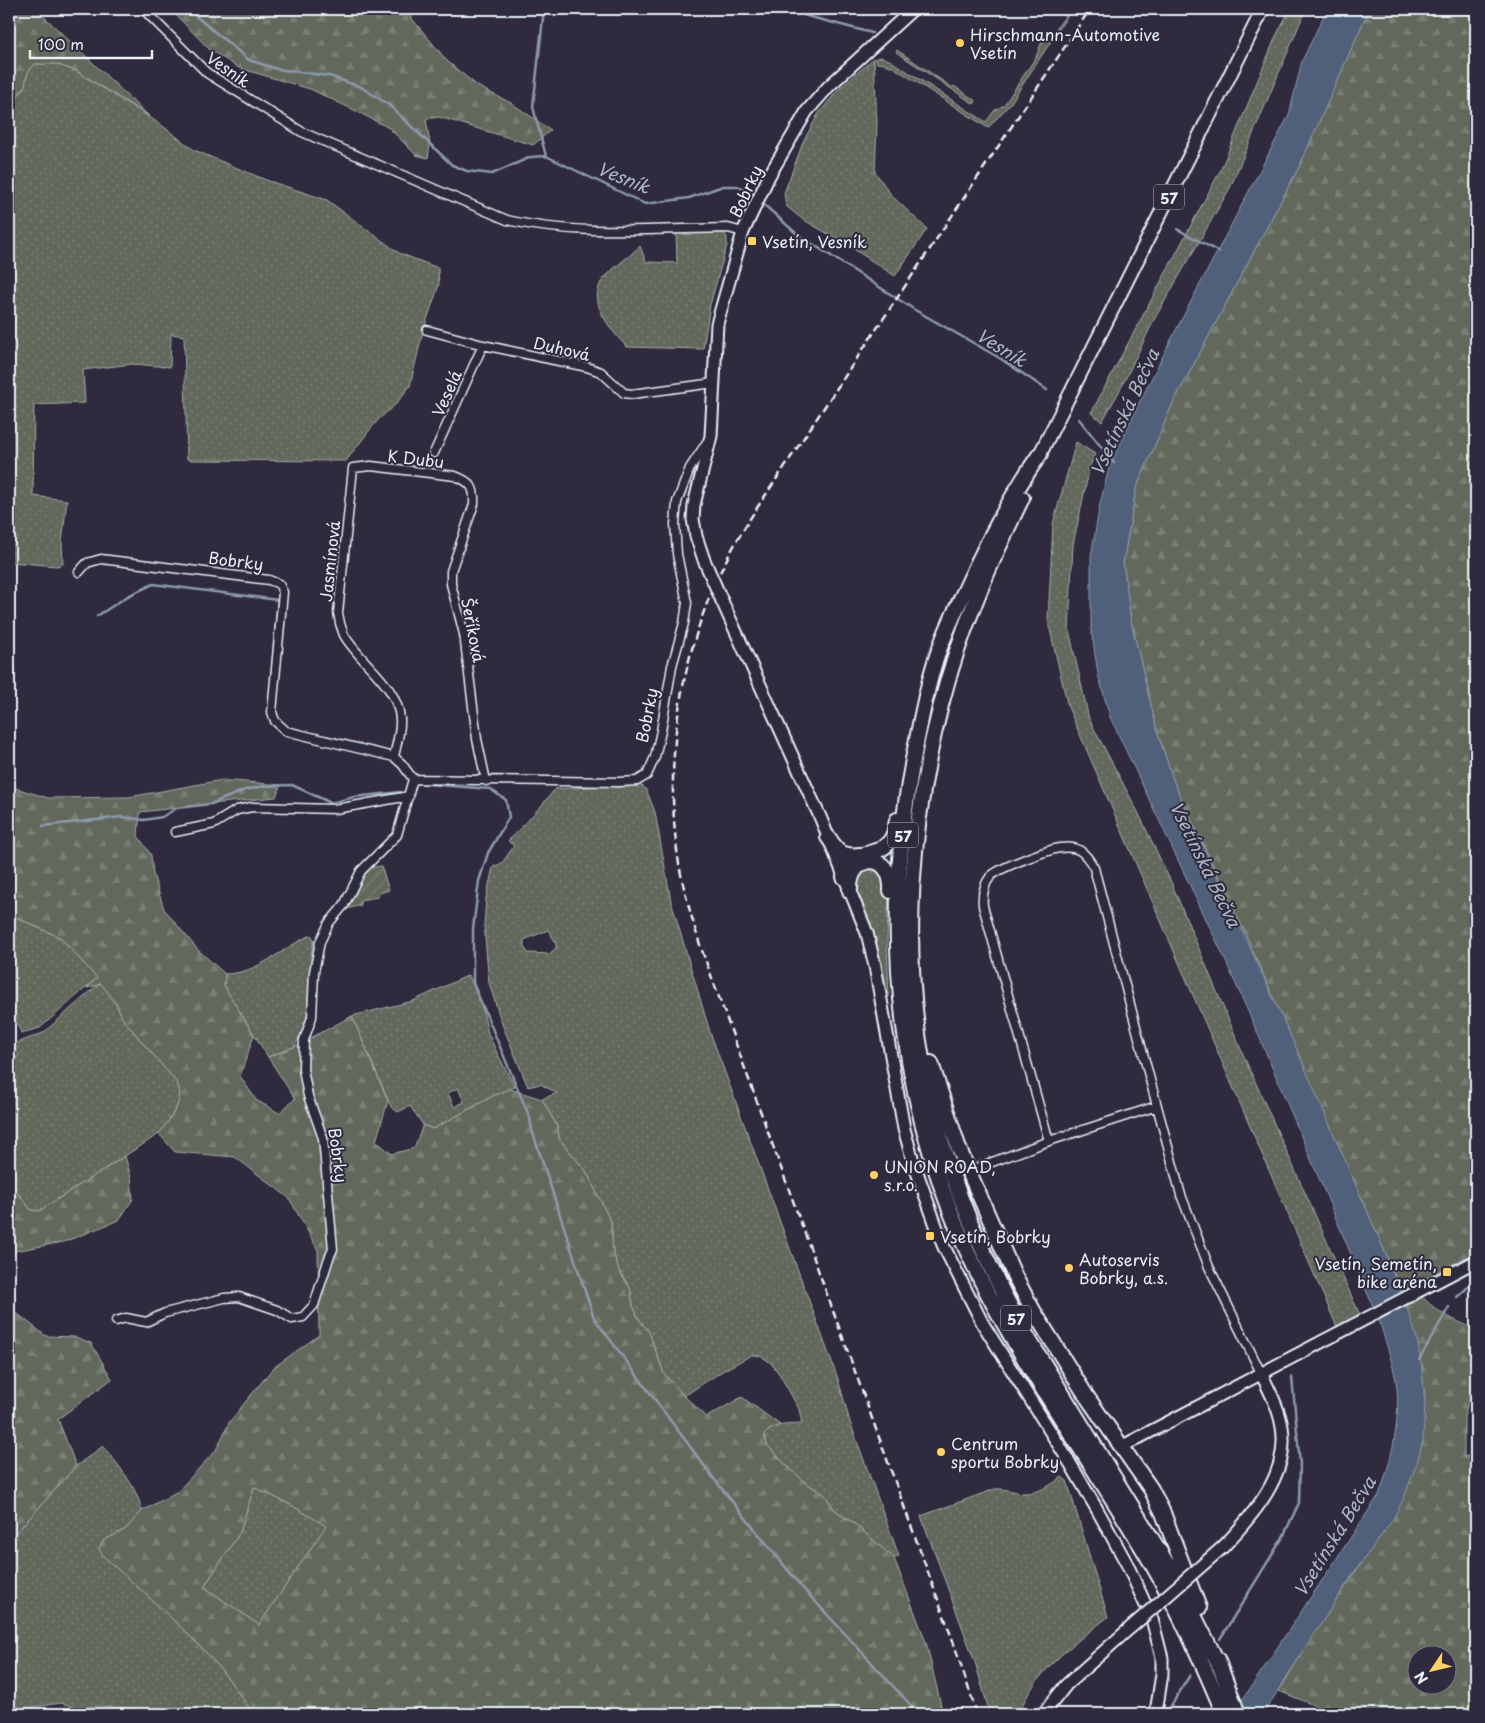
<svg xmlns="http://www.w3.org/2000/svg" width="1485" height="1723" font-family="'Playpen Sans',sans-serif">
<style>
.grass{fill:url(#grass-dots);stroke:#a5adaa;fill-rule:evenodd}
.forest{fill:url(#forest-firs);stroke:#a5adaa;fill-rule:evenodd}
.garden{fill:url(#garden-furrows);stroke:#a5adaa}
.water{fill:#51607a;stroke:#8d9aac}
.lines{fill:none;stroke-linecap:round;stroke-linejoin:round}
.stream{stroke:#8d9aac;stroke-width:2.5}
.street-casing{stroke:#e8f1f8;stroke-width:11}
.secondary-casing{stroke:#e8f1f8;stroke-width:15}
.primary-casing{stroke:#e8f1f8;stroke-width:16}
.highway-casing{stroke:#e8f1f8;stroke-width:18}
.street{stroke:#2f2a3d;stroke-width:8}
.secondary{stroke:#2f2a3d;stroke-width:11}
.primary{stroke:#2f2a3d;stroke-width:12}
.highway{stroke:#2f2a3d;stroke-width:14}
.rail{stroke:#e8f1f8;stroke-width:2.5;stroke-dasharray:8 4;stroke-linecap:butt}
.secondary-bridge-casing{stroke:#e8f1f8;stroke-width:15;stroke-linecap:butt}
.secondary-bridge{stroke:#2f2a3d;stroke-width:11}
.poi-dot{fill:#ffd166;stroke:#2f2a3d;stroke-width:2}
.labels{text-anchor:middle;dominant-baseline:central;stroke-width:4;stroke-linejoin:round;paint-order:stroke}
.shield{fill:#2f2a3d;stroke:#b0b5c0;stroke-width:1}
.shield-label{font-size:15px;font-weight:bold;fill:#e8f1f8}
.poi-label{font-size:16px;fill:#e8f1f8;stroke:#2f2a3d;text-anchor:start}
.street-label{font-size:16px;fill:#e8f1f8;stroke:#2f2a3d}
.water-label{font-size:18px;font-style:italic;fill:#acb7c6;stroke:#2f2a3d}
</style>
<defs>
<pattern id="grass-dots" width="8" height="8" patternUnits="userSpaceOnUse" patternTransform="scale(1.25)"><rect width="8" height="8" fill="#62695c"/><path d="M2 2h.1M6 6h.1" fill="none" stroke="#787f74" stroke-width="1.8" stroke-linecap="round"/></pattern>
<pattern id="forest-firs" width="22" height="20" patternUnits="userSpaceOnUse" patternTransform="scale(1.25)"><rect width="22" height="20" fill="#62695c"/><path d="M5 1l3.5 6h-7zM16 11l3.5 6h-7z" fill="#787f74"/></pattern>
<pattern id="garden-furrows" width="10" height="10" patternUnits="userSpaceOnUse" patternTransform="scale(1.25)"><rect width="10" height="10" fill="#62695c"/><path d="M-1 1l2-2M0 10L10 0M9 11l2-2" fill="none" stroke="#787f74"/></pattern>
</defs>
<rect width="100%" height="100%" fill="#2f2a3d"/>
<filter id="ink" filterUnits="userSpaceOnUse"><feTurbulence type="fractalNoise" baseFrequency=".02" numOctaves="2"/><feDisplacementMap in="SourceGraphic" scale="10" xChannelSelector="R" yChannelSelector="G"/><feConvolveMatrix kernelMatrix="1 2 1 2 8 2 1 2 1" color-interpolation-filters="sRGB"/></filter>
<g filter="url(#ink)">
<path class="grass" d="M1063 9 1069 11 1072 9 1010 104 988 128 893 67 885 64 877 63 876 58 882 57 891 61 986 122 994 111 1004 105 1036 57 1043 39 1048 40 1066 15 1061 11Z
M1290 9H1306L1230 188 1155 318 1121 388 1102 422 1091 413 1221 169 1276 36Z
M897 50 953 88 954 86 976 101 974 104 896 52Z
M874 58 877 123 875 172 892 196 927 229 895 276 846 244 802 219 786 206 784 193 804 140 819 113 839 89Z
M35 64H56L76 71 160 124 194 150 266 180 327 200 399 253 438 268 439 285 423 331 410 386 395 405 379 419 369 431 346 461 191 460 187 459 184 336 171 334 170 367 132 364 83 370 85 403 34 405 33 496 67 500 62 542 63 564 57 566 9 562V107L24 88 28 72Z
M676 232H720L725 234 727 237V245L710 305 703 349 627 347C611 331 584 299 605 277 615 266 629 257 640 246L646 262 677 263Z
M1076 442 1095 454 1090 466 1073 545 1069 630 1089 719 1137 810 1171 882 1245 1059 1360 1315 1337 1327 1068 707 1048 621 1053 524Z
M639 784 646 789 655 812 671 901 710 1032 838 1379 850 1422 899 1556 894 1558 857 1526 835 1510 824 1494 806 1483 784 1463 767 1445 764 1435C774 1423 788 1425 802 1424L799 1409 780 1375 771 1363 761 1356 752 1355 724 1370 684 1396 664 1374 649 1332 640 1321 633 1306 630 1288 619 1271 613 1252 611 1222 586 1171 559 1139 558 1128 542 1099 557 1093 540 1084 528 1087 502 1024 489 983 484 926 486 898 493 867 502 863 514 846 508 841 542 805 555 789ZM548 930 556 943V948L549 954 528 953 524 947V940Z
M876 867 889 888 887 941 889 997H886L874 937 855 888 860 870Z
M9 914 61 938 97 978 40 1028 21 1033 9 1003Z
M311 935 314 939 311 956 307 1018 304 1030 294 1047 268 1057 224 986 225 974C258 974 283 947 311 935Z
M469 975 483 1011 488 1033 497 1053 515 1087 493 1096 433 1129 423 1125 410 1106 398 1112 391 1107 352 1016 413 1001ZM458 1088 464 1102 454 1107 448 1093Z
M100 983C110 994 117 1004 122 1018L177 1083C187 1099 168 1121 159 1134L39 1211 31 1210 9 1181V1062L19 1055 12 1045 43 1033Z
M103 1446C118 1465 137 1486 142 1511L126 1529 103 1541V1556C143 1592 184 1627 220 1668 232 1682 242 1700 254 1714H149L128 1708 97 1706 77 1708 61 1703 19 1709 15 1714H9V1539L17 1532 76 1466Z
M1062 1477 1067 1481 1108 1617C1073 1645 1034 1671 1019 1714H990L975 1662 921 1516 995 1489C1007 1488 1015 1493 1026 1493 1038 1493 1053 1484 1062 1477Z
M254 1487 291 1505 327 1526 259 1625 204 1587 240 1532Z"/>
<path class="forest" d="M9 9H36L149 116 76 71 56 64H35L28 72 24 88 9 107Z
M170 9H404L448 62 479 87 511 103 551 130 533 145 439 117 426 119 430 144 428 158 416 155 389 128 354 110 310 89 239 68 210 50Z
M1369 9H1476V1252L1436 1273 1414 1287C1430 1309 1452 1320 1476 1329V1377L1464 1416V1457L1476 1454V1714H1319L1316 1706 1279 1691 1308 1643 1372 1547 1425 1404 1422 1370 1402 1293 1382 1245 1244 931 1175 785 1158 734 1147 689 1131 621 1123 563 1136 489 1173 403 1300 165ZM1418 1656H1448V1686H1418Z
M222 780 281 785 276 797 140 812 138 836 151 855 153 874 164 909 198 950 225 974 224 986 254 1035 240 1076 256 1100 279 1113 295 1099 268 1057 294 1047 352 1016 388 1101 376 1141 392 1154 414 1148 423 1125 433 1129 493 1096 510 1089 542 1099 558 1128 559 1139 586 1171 611 1222 613 1252 619 1271 630 1288 633 1306 640 1321 649 1332 664 1374 684 1396 707 1417 742 1397 780 1425 769 1430 764 1435 767 1445 784 1463 806 1483 824 1494 835 1510 857 1526 894 1558 926 1642 943 1714H254C242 1700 232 1682 220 1668 184 1627 143 1592 103 1556L99 1549 103 1541 126 1529 142 1511 178 1491 216 1450 230 1421 273 1368 319 1335 318 1250 289 1198 235 1157 175 1152 159 1134C168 1121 187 1100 177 1083L122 1018C117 1004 110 994 100 983L98 985 87 988 97 978 61 938 9 914V786L48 798 129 797ZM254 1487 291 1505 326 1526 259 1625 204 1587 240 1532Z
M125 1156 131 1177 133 1199 119 1220 64 1242 9 1252V1181L31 1210 39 1211Z
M9 1304 14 1311 46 1336 75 1337 91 1343 112 1379 58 1419 76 1466 17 1532 9 1539Z"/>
<path class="garden" d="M381 866 389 890 377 894 378 897 360 900 361 905 347 909 361 877 368 868Z"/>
<path class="water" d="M1327 9H1369L1300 165 1173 403 1136 489 1123 563 1131 621 1147 689 1158 734 1175 785 1294 1043 1382 1245 1410 1316 1417 1338 1422 1369 1425 1404 1423 1440 1417 1463 1403 1500 1392 1521 1353 1574 1263 1714H1233L1379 1495C1391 1462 1400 1425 1397 1389 1395 1367 1386 1345 1380 1323L1258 1034 1223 955 1110 717 1098 674 1091 628V556L1100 504 1109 468 1135 411 1176 330 1289 115 1302 61Z"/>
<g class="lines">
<path class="stream" d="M187 9 249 60 277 69 329 76 361 87 389 105 452 165 467 171 492 174 531 157 546 156 645 204 689 198 723 186H737L749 191 755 196
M544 9 533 107 546 156
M790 9 807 16 872 33
M761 202 797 234 915 310 998 357 1047 390
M1177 229 1219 252
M1079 419 1114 463
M97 616 128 596 153 584 278 600 270 693
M291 728 306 732
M326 736 383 750
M424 782 426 784 490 789 506 800 509 817 488 853 479 881 473 929V983L530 1118 532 1130 594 1318 718 1484 800 1585 919 1714
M416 783 425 784
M43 826 122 817 144 820 162 817 177 808 211 804 245 790 264 786 292 785 331 803 354 797 400 792
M1457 1297 1476 1280
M1419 1360 1449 1307
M1220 1639 1283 1537 1299 1503 1300 1464 1292 1377
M1166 1714 1190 1675"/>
<g class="street-casing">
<path id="street" d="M143 9 207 73 302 132 507 220C576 236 657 229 728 228L743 232
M427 330 483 345 587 367 601 372 624 393 632 394 714 383
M434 453 483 345
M79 572 87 563 101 559 269 580 279 584 283 592 272 712 275 721 286 731 394 757 402 764 413 779 619 782 637 781 647 775 655 757 661 731 672 666 684 623 687 603 677 554 675 524 677 502 690 468 707 442
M394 757C396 745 401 732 400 719 398 685 360 663 344 635 341 628 339 621 338 613L353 468 371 466 455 476C471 482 475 487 474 504L451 571V584L464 634 477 739 486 781
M175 832 214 824 237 810 252 807 336 809 409 796
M1049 1141 983 906C982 895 983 886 990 877 998 868 1047 850 1060 848 1067 847 1073 847 1079 850 1086 854 1090 861 1094 868L1157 1106
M968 1171 1049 1141 1157 1106 1181 1195 1209 1267 1261 1373
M116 1321 126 1318 146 1322 165 1313 224 1298 239 1297 277 1310 292 1319 303 1317 314 1305 329 1258 333 1249 323 1138 308 1096 303 1069 304 1040 312 1017 314 972 320 942 329 923 344 905 361 871 397 835 413 779"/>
</g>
<g class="secondary-casing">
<path id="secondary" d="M704 560 696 536 693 519 694 505 711 436 717 324 743 232 769 176 807 111 829 86 913 9
M722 601 821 819 867 933 875 966 904 1129 913 1161 943 1245 983 1324 1070 1463 1098 1511 1127 1564 1152 1619 1162 1658V1674L1157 1706 1154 1714
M1121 1447 1476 1261
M1223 1547C1253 1515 1290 1474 1282 1427 1279 1408 1269 1390 1261 1373
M1043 1714 1066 1685 1130 1628"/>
</g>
<g class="primary-casing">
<path id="primary" d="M1040 454 1263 9"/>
</g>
<g class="highway-casing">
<path id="highway" d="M1040 454C1011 495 988 540 967 586 955 611 943 636 935 662 926 690 921 720 915 749 878 938 899 1125 989 1296 1040 1393 1106 1482 1160 1578 1184 1622 1205 1668 1224 1714
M1022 498C990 564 959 633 941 705 911 821 901 947 923 1065 940 1160 977 1247 1023 1330L1171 1570 1220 1667
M828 837C838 852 841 857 860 855
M844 877C847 847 878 860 891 840 895 834 896 827 897 820
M850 891C848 853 893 850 891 891
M931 1063 959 1149 1015 1277 1034 1312 1087 1397 1151 1489 1163 1513 1199 1608
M1217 1659 1238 1714"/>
</g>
<use href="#street" class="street"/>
<use href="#secondary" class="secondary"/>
<use href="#primary" class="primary"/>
<use href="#highway" class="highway"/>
<path class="rail" d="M977 1714 953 1641 700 945C692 918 684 892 679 864 664 771 677 675 713 588 727 556 745 525 765 496L1090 9"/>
<g class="secondary-bridge-casing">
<path id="secondary-bridge" d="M704 560 722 601
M1130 1628 1223 1547"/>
</g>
<use href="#secondary-bridge" class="secondary-bridge"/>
</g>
</g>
<g class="poi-dot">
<circle cx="960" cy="43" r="5"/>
<rect x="747" y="236" width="10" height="10" rx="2.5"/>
<circle cx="874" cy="1175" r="5"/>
<rect x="925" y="1231" width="10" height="10" rx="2.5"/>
<circle cx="1069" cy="1268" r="5"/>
<rect x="1442" y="1267" width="10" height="10" rx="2.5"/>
<circle cx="941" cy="1452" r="5"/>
</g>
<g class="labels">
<g class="shield">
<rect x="1154" y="184.5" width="30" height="25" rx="4"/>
<rect x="888" y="822.5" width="30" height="25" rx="4"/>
<rect x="1001" y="1305.5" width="30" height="25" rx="4"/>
</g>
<g class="shield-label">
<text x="1169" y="197">57</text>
<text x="903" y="835">57</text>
<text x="1016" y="1318">57</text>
</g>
<g class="poi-label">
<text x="970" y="34">Hirschmann-Automotive<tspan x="970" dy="18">Vsetín</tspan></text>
<text x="762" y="241">Vsetín, Vesník</text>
<text x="884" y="1166">UNION ROAD,<tspan x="884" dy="18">s.r.o.</tspan></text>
<text x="940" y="1236">Vsetín, Bobrky</text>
<text x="1079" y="1259">Autoservis<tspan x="1079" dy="18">Bobrky, a.s.</tspan></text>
<text x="1437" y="1263" text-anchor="end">Vsetín, Semetín,<tspan x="1437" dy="18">bike aréna</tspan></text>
<text x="951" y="1443">Centrum<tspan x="951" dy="18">sportu Bobrky</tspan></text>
</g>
<g class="street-label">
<text transform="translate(229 69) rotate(35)">Vesník</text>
<text transform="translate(745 191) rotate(-65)">Bobrky</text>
<text transform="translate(562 348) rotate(13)">Duhová</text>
<text transform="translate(446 393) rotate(-66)">Veselá</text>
<text transform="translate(416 458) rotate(7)">K Dubu</text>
<text transform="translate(236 560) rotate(7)">Bobrky</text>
<text transform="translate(329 561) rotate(-84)">Jasmínová</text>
<text transform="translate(474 630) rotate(79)">Šeříková</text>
<text transform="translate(646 715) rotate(-79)">Bobrky</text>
<text transform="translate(339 1155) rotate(82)">Bobrky</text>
</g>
<g class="water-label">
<text transform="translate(624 177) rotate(22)">Vesník</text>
<text transform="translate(1002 347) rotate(32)">Vesník</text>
<text transform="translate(1124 412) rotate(-65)">Vsetínská Bečva</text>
<text transform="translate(1206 864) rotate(64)">Vsetínská Bečva</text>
<text transform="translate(1334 1536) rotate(-58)">Vsetínská Bečva</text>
</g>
</g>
<rect width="1485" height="1723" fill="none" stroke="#2f2a3d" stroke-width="30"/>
<rect x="15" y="15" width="1455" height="1693" fill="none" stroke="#e8f1f8" stroke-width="2" filter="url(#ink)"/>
<g transform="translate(1432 1670) rotate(235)"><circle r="24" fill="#2f2a3d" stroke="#797a88"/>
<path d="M0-4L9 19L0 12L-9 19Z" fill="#ffd166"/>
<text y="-8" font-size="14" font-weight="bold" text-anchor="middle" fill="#e8f1f8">N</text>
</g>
<path d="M30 50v8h122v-8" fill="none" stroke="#e8f1f8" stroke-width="2.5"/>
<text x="38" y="50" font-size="15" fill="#e8f1f8" stroke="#2f2a3d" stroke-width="4" paint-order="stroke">100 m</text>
</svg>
